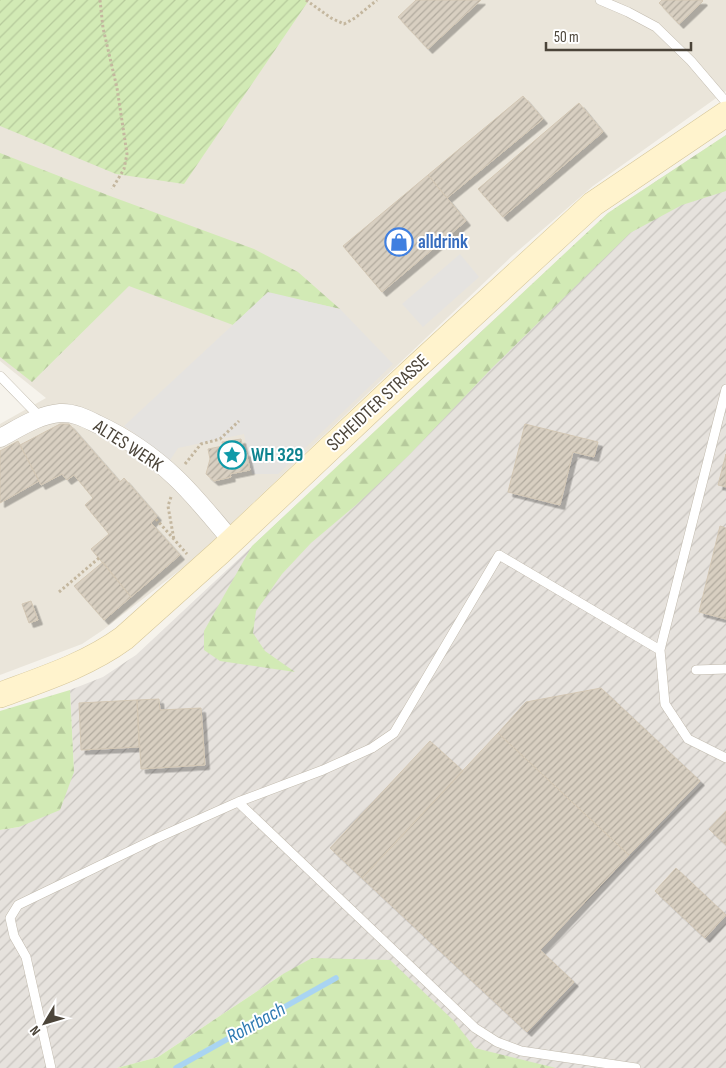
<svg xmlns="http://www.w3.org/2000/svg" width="726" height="1068" font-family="'Sofia Sans Condensed',sans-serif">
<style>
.residential{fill:#eae5da}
.industrial{fill:url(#industrial-furrows)}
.forest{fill:url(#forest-firs)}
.garden{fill:url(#garden-furrows)}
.parking{fill:#e5e3e0}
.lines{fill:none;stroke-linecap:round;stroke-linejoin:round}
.stream{stroke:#a9d4f2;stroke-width:5.5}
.building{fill:url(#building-hatch);stroke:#d3c7b4;filter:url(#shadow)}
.service-casing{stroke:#c2bbae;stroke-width:10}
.minor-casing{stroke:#c2bbae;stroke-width:19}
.secondary-casing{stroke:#d6c79b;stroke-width:26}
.path{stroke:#c4b79f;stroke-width:3;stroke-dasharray:2.5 2.5;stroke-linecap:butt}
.service{stroke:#fff;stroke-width:9}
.minor{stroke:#fff;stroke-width:18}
.secondary{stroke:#fff3cd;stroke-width:25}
.labels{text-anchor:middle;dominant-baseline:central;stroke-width:4;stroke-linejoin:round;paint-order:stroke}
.shop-label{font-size:19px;font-weight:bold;fill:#366cbe;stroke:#fff;text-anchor:start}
.street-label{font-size:19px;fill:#4b4439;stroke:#fff}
.culture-label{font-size:19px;font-weight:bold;fill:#0d838f;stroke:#fff;text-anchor:start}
.water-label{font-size:20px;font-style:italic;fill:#2e7ab2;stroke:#fff}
</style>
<defs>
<pattern id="industrial-furrows" width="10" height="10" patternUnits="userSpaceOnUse" patternTransform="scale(1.25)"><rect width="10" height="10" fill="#e6e2dd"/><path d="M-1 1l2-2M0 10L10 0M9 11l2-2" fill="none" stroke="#c7c3be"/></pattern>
<pattern id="forest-firs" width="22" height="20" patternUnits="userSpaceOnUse" patternTransform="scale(1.25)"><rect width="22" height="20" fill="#d2eab5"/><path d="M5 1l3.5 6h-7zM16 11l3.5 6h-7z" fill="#b6ca9c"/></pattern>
<pattern id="garden-furrows" width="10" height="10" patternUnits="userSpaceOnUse" patternTransform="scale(1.25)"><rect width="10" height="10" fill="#d2eab5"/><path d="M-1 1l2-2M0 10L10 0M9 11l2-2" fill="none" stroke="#b6ca9c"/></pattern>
<pattern id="building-hatch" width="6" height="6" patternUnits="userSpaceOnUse" patternTransform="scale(1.25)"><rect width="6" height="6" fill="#d8cfc1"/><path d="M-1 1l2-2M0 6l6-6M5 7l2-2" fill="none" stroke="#b1aa9e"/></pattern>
<filter id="shadow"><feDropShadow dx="4.5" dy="4.5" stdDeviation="0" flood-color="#0004"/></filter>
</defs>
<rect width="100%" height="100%" fill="#f6f3ec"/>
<path class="residential" d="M0 0H726V91L593 186 512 256 194 559 103 630 82 644 0 675V424L46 398 0 361Z"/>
<path class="industrial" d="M726 135V1068H380L283 974 158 1057 117 1068H0V830L19 827 74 772 70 690 103 677 136 655 608 213Z"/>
<path class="forest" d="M726 135V191L682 205 630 233 492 368 409 455 356 505 311 543 282 574 256 611 253 633 265 651 295 672 220 661 204 650V631L252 546 608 213Z
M0 153 110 196 254 249 298 272 340 309 268 293 233 325 129 286 32 382 0 357Z
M70 690 74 772 60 810 19 827 0 830V711Z
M312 958 390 960 453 1020 475 1048 556 1068H117L158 1057 283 974Z"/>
<path class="garden" d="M0 0H309L184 184 116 174 0 126Z"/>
<path class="parking" d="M460 254 479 277 423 327 402 304Z
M268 292 340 309 393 364 278 474H252L244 434 178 448 170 460 124 426Z"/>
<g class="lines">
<path class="stream" d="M176 1068 336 978"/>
</g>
<path class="building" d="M416 0H481L428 49 398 17Z
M662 0H702L703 1 679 24 659 3Z
M523 96 543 119 447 198 428 175Z
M579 103 603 132 503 217 478 189Z
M428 175 466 221 382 292 343 246Z
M60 424H69L120 482 124 478 157 516 151 523 180 555 131 597 91 549 109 534 85 505 93 498 74 475 67 480 62 474 41 485 20 445Z
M525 424 598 442 594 457 573 452 560 505 508 492Z
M241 439 244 452H246L250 470 230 474 231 477 214 481 206 474 210 459 208 449 223 446 222 442Z
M18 441 39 481 0 503V451Z
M726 454V487L718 485Z
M720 526 726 528V619L699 612Z
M103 562 131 597 104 620 74 586Z
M31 601 38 620 29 623 22 604Z
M601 688 700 781 629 855 498 733 526 702Z
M159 699 160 710 201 708 205 765 141 769 137 700Z
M137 700 139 747 81 750 79 703Z
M498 733 629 855 540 950 574 982 527 1032 362 878Z
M430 741 463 771 362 878 330 848Z
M726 811V845L709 829Z
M676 868 726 915 705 938 655 891Z"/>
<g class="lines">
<g class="service-casing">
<path id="service" d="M600 0 628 12 656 27 691 61 726 102
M0 376 40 417
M726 389 660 650 665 704 688 739 726 758
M696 670 726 669
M238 802 475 1028 497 1042 521 1051 636 1068
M51 1068 26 957 14 936 10 918 18 905 155 839 238 802 323 770 372 748 394 733 499 555 660 650"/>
</g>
<g class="minor-casing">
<path id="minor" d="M0 438C19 428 38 415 60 413 73 412 85 418 97 424 125 437 153 456 176 478 196 497 214 520 232 541"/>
</g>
<g class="secondary-casing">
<path id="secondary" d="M0 695C43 679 87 665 124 638L220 552 414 369 593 204 726 114"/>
</g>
<path class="path" d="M100 0 103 28 117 88 127 154 124 169 112 189
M306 0 331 18 344 24 355 18 377 0
M185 464 201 444 220 439 239 421
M171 497 168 506 174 540
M156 519 187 554
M59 592 99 558"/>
<use href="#service" class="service"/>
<use href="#minor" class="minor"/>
<use href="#secondary" class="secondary"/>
</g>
<defs>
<g id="shop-ring" transform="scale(1.4375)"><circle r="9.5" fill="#fff" stroke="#3f7fe0" stroke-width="1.5"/><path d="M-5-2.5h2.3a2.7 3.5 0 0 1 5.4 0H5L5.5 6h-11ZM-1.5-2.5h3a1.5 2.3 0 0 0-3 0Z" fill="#3f7fe0"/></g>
<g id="sight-ring" transform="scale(1.4375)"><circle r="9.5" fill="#fff" stroke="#0f9aa8" stroke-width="1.5"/><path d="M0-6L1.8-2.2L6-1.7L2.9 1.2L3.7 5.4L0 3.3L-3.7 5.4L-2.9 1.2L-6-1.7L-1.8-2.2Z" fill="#0f9aa8"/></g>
</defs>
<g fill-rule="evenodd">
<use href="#shop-ring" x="399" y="242"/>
<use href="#sight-ring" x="232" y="455"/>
</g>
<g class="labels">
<g class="shop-label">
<text x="418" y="242">alldrink</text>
</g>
<g class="street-label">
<text transform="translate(378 403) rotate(-43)">SCHEIDTER STRASSE</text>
<text transform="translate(128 446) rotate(33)">ALTES WERK</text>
</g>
<g class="culture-label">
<text x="251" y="455">WH 329</text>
</g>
<g class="water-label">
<text transform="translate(256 1023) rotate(-29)">Rohrbach</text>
</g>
</g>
<g transform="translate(45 1023) rotate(232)" stroke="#ffffff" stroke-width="4" paint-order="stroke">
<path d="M0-4L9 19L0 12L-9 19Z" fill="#4b4439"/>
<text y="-8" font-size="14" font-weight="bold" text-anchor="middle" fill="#4b4439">N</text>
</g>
<path d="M546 42v8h145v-8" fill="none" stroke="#4b4439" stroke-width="2.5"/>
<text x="554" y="42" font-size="15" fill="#4b4439" stroke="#ffffff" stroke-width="4" paint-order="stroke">50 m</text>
</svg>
